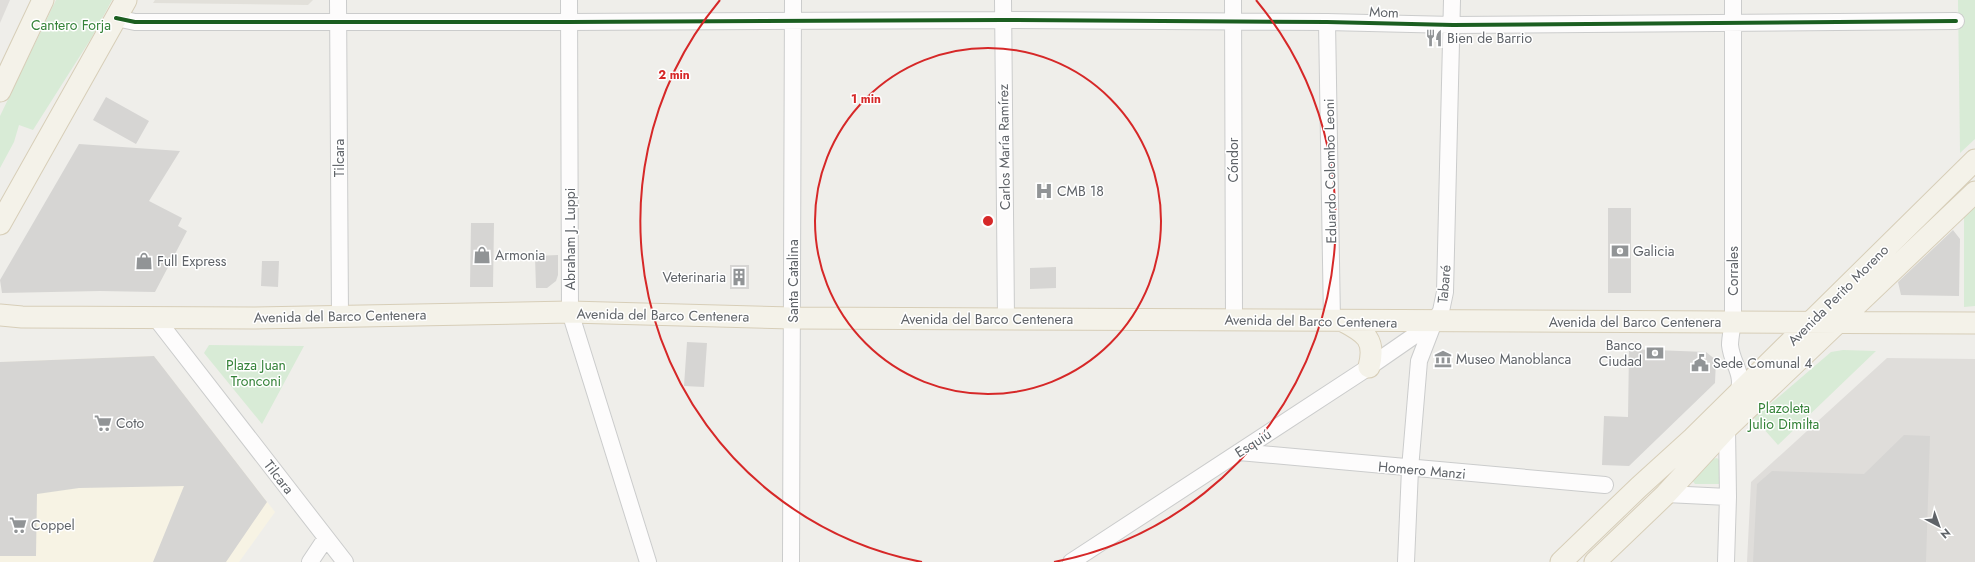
<svg xmlns="http://www.w3.org/2000/svg" width="1975" height="562" font-family="Jost,sans-serif">
<style>
.commercial{fill:#f7f3e4}
.industrial{fill:#dfddda}
.education{fill:#e2e0da}
.green{fill:#d8ebd6}
.building{fill:#d6d5d3}
.lines{fill:none;stroke-linecap:round;stroke-linejoin:round}
.minor-casing{stroke:#cbcccc;stroke-width:18}
.major-casing{stroke:#d7ceb8;stroke-width:23}
.minor{stroke:#fdfcfc;stroke-width:16}
.major{stroke:#f4f2e9;stroke-width:21}
.cycleway-casing{stroke:#fff;stroke-width:6}
.cycleway{stroke:#1b5e20;stroke-width:4}
.ring{fill:none;stroke:#d62828;stroke-width:2}
.labels{text-anchor:middle;dominant-baseline:central;stroke-width:3;stroke-linejoin:round;paint-order:stroke}
.street-label{font-size:14px;fill:#5f6368;stroke:#fff}
.park-label{font-size:14px;fill:#348238;stroke:#fff}
.poi-label{font-size:14px;fill:#5f6368;stroke:#fff;text-anchor:start}
.centre{fill:#d62828;stroke:#fff;stroke-width:2}
.ring-label{font-size:12px;text-anchor:middle;font-weight:bold;fill:#d62828;stroke:#fff;stroke-width:3;stroke-linejoin:round;paint-order:stroke}
</style>
<rect width="100%" height="100%" fill="#efeeea"/>
<path class="commercial" d="M154 356 275 512 239 562H0V362Z"/>
<path class="industrial" d="M0 0H10L0 23Z
M1887 358 1975 359V562H1747L1751 482Z"/>
<path class="education" d="M155 0H313L308 5 153 3Z"/>
<path class="green" d="M56 0H112L92 37 33 130 19 125 14 142 0 168V116Z
M1958 0H1975V139L1960 153Z
M1975 202V306L1964 307V213Z
M209 345 304 346 262 424 204 353Z
M1843 350 1876 351 1778 445 1754 418 1831 352Z
M1717 458 1723 463V480L1719 484H1695L1692 480 1712 459Z"/>
<path class="building" d="M106 97 149 121 136 144 93 120Z
M79 144 180 151 149 201 182 218 178 226 187 231 155 292 100 291 2 293 0 280Z
M1608 208H1631V293H1608Z
M471 223H494L493 287H470Z
M1953 230 1960 239 1959 296 1901 295 1898 282Z
M558 255V275L556 281 547 288H536L535 256Z
M262 261H279L278 287 261 286Z
M730 265H749V289H730Z
M1056 267V288L1030 289V268Z
M687 342 707 343 704 387 684 386Z
M1629 349 1706 352 1716 360 1715 383 1629 466 1602 465 1604 416 1628 417Z
M154 356 267 502 226 562H153L184 486 79 488 37 494 36 556H0V362Z
M1904 435 1930 436 1926 562H1753L1757 484 1772 471 1864 474Z"/>
<g class="lines">
<g class="minor-casing">
<path id="minor" d="M338 0 340 317
M569 0 570 312 648 562
M1003 0 1006 319
M1233 0 1234 320
M1733 0V322C1732 329 1730 338 1730 345 1732 366 1746 373 1737 398
M116 18 135 22H569L1003 20 1327 22 1453 25 1956 21
M1327 22 1332 321
M155 317 345 562
M1239 452 1605 485
M1666 494 1728 497
M310 562 326 538
M791 562 793 0
M1071 562 1369 367 1434 322
M1406 562 1410 469 1419 361 1434 322 1441 311 1445 292 1452 0
M1726 562 1728 497 1727 428 1729 422"/>
</g>
<g class="major-casing">
<path id="major" d="M0 91 43 0
M0 224 126 0
M0 315 22 317 255 318 570 312 792 318 1975 323
M1343 321C1366 333 1376 340 1369 367
M1561 562 1639 487 1693 438 1975 160
M1595 562 1666 494 1727 428 1975 192"/>
</g>
<use href="#minor" class="minor"/>
<use href="#major" class="major"/>
<g class="cycleway-casing">
<path id="cycleway" d="M116 18 135 22H569L1003 20 1327 22 1453 25 1956 21"/>
</g>
<use href="#cycleway" class="cycleway"/>
</g>
<g class="ring">
<circle cx="988" cy="221" r="173"/>
<path d="M922 562A347 347 0 0 1 720 0M1256 0A347 347 0 0 1 1054 562"/>
</g>
<defs>
<g id="restaurant-bare" transform="scale(1.38)"><path d="M-5-6h1v4h1v-4h1v4h1v-4h1v5L-1.5 .5V6h-2V.5L-5-1ZM5-6V6H3V1.5H1.5Q1.5-4 5-6Z" fill="#919496" stroke="#fff" stroke-width="2.5" paint-order="stroke"/></g>
<g id="hospital-bare" transform="scale(1.38)"><path d="M-5-5h3v3.5h4V-5h3V5h-3V1.5h-4V5h-3Z" fill="#919496" stroke="#fff" stroke-width="2.5" paint-order="stroke"/></g>
<g id="bank-bare" transform="scale(1.38)"><path d="M-6-4H6V4H-6ZM0-2.3a2.3 2.3 0 1 0 0 4.6a2.3 2.3 0 1 0 0-4.6Z" fill="#919496" stroke="#fff" stroke-width="2.5" paint-order="stroke"/></g>
<g id="shop-bare" transform="scale(1.38)"><path d="M-5-2.5h2.3a2.7 3.5 0 0 1 5.4 0H5L5.5 6h-11ZM-1.5-2.5h3a1.5 2.3 0 0 0-3 0Z" fill="#919496" stroke="#fff" stroke-width="2.5" paint-order="stroke"/></g>
<g id="building-bare" transform="scale(1.38)"><path d="M-4-6H4V6H1V3H-1V6H-4ZM-2.5-4.3h1.7v1.8h-1.7ZM.8-4.3h1.7v1.8H.8ZM-2.5-1h1.7V.8h-1.7ZM.8-1h1.7V.8H.8Z" fill="#919496" stroke="#fff" stroke-width="2.5" paint-order="stroke"/></g>
<g id="museum-bare" transform="scale(1.38)"><path d="M0-6L6-3V-2H-6V-3ZM-5-1h2V3h-2ZM-1-1h2V3h-2ZM3-1h2V3H3ZM-6 4H6V6H-6Z" fill="#919496" stroke="#fff" stroke-width="2.5" paint-order="stroke"/></g>
<g id="civic-bare" transform="scale(1.38)"><path d="M-.6-6.5H3V-4.5H.6V-3L4-1V1h2V6H-6V1h2V-1L-.6-3ZM-1.2 2.5V6h2.4V2.5Z" fill="#919496" stroke="#fff" stroke-width="2.5" paint-order="stroke"/></g>
<g id="supermarket-bare" transform="scale(1.38)"><path d="M-6-5.5h2.5l.6 2H6L4.5 2H-2.5L-4.4-4H-6ZM-1.5 3.2a1.3 1.3 0 1 0 .1 0ZM3 3.2a1.3 1.3 0 1 0 .1 0Z" fill="#919496" stroke="#fff" stroke-width="2.5" paint-order="stroke"/></g>
</defs>
<g fill-rule="evenodd">
<use href="#restaurant-bare" x="1434" y="38"/>
<use href="#hospital-bare" x="1044" y="191"/>
<use href="#bank-bare" x="1620" y="251"/>
<use href="#shop-bare" x="482" y="255"/>
<use href="#shop-bare" x="144" y="261"/>
<use href="#building-bare" x="739" y="277"/>
<use href="#bank-bare" x="1655" y="353"/>
<use href="#museum-bare" x="1443" y="359"/>
<use href="#civic-bare" x="1700" y="363"/>
<use href="#supermarket-bare" x="103" y="423"/>
<use href="#supermarket-bare" x="18" y="525"/>
</g>
<g class="labels">
<g class="street-label">
<text transform="translate(1384 12) rotate(2)">Mom</text>
<text transform="translate(1004 147) rotate(-91)">Carlos María Ramírez</text>
<text transform="translate(339 158) rotate(-90)">Tilcara</text>
<text transform="translate(1233 160) rotate(-90)">Cóndor</text>
<text transform="translate(1330 171) rotate(-91)">Eduardo Colombo Leoni</text>
<text transform="translate(570 239) rotate(-90)">Abraham J. Luppi</text>
<text transform="translate(1733 271) rotate(-90)">Corrales</text>
<text transform="translate(793 281) rotate(-90)">Santa Catalina</text>
<text transform="translate(1444 284) rotate(-85)">Tabaré</text>
<text transform="translate(1838 295) rotate(-45)">Avenida Perito Moreno</text>
<text transform="translate(663 315) rotate(1)">Avenida del Barco Centenera</text>
<text transform="translate(340 316) rotate(-1)">Avenida del Barco Centenera</text>
<text x="987" y="319">Avenida del Barco Centenera</text>
<text transform="translate(1311 321) rotate(1)">Avenida del Barco Centenera</text>
<text x="1635" y="322">Avenida del Barco Centenera</text>
<text transform="translate(1253 443) rotate(-33)">Esquiú</text>
<text transform="translate(1422 470) rotate(5)">Homero Manzi</text>
<text transform="translate(279 477) rotate(52)">Tilcara</text>
</g>
<g class="park-label">
<text x="71" y="25">Cantero Forja</text>
<text x="256" y="365">Plaza Juan<tspan x="256" dy="16">Tronconi</tspan></text>
<text x="1784" y="408">Plazoleta<tspan x="1784" dy="16">Julio Dimilta</tspan></text>
</g>
<g class="poi-label">
<text x="1447" y="38">Bien de Barrio</text>
<text x="1057" y="191">CMB 18</text>
<text x="1633" y="251">Galicia</text>
<text x="495" y="255">Armonia</text>
<text x="157" y="261">Full Express</text>
<text x="726" y="277" text-anchor="end">Veterinaria</text>
<text x="1642" y="345" text-anchor="end">Banco<tspan x="1642" dy="16">Ciudad</tspan></text>
<text x="1456" y="359">Museo Manoblanca</text>
<text x="1713" y="363">Sede Comunal 4</text>
<text x="116" y="423">Coto</text>
<text x="31" y="525">Coppel</text>
</g>
</g>
<circle cx="988" cy="221" r="6" class="centre"/>
<g class="ring-label">
<text x="674" y="79">2 min</text>
<text x="866" y="103">1 min</text>
</g>
<g transform="translate(1939 526) rotate(139)" stroke="#ffffff" stroke-width="3" paint-order="stroke">
<path d="M0-3L7 15L0 10L-7 15Z" fill="#5f6368"/>
<text y="-6" font-size="11" font-weight="bold" text-anchor="middle" fill="#5f6368">N</text>
</g>
</svg>
